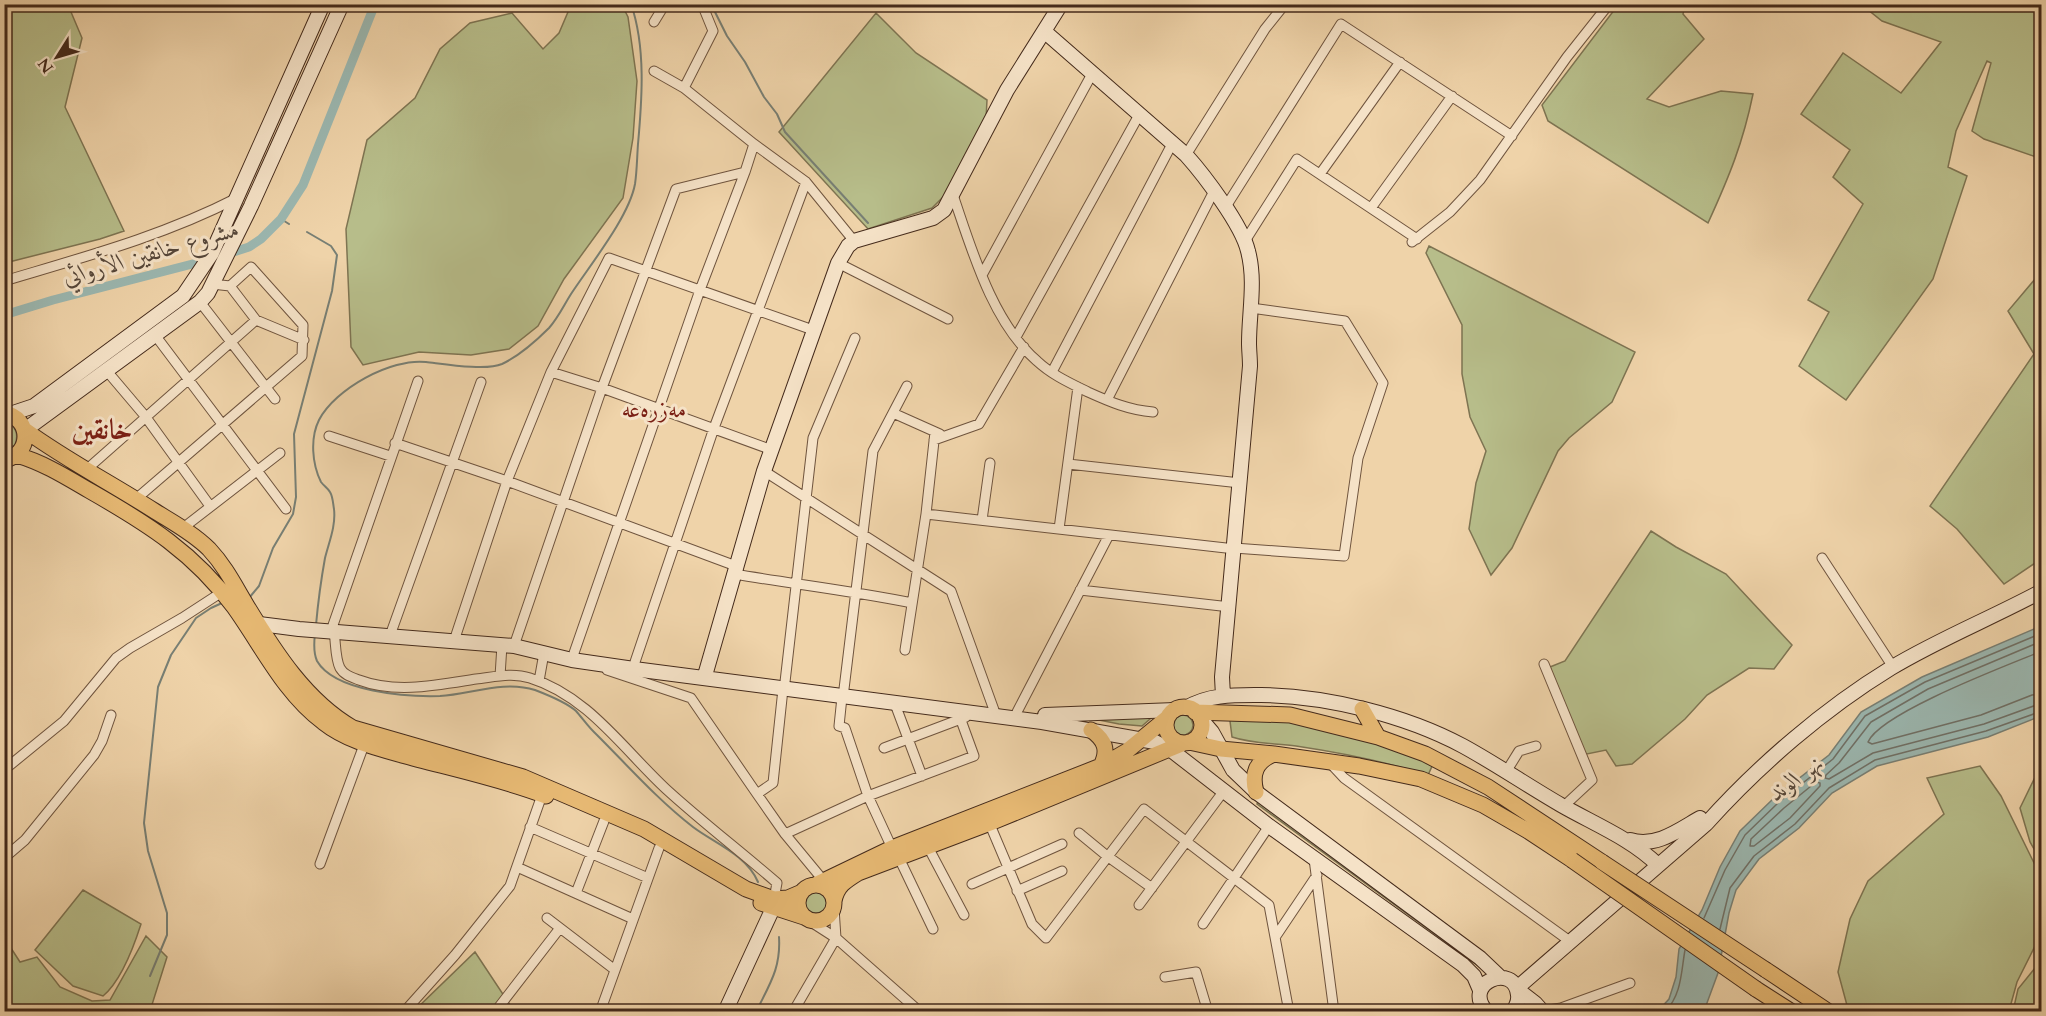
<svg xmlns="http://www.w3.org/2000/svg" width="2046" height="1016" font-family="Cardo,Amiri,serif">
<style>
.green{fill:#b7bd8a;stroke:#7e7452;stroke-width:1.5}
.water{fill:#9bb7b0;stroke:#787f74;stroke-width:1.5}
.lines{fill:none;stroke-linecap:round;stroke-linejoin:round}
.shore{stroke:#707066;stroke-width:1.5}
.stream{stroke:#787f74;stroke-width:2}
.canal{stroke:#9bb7b0;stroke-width:9}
.street-casing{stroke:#6f543e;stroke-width:11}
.secondary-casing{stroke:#442a1b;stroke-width:16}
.primary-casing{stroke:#442a1b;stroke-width:17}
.street{stroke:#f5e2c7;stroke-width:9}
.secondary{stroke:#f5e2c7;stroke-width:14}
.primary{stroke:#e8ba74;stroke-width:15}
.primary-bridge-casing{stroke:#442a1b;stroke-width:17;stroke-linecap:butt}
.primary-bridge{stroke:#e8ba74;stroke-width:15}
.labels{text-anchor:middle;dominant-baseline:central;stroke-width:6;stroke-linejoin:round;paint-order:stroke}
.water-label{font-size:24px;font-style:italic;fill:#554639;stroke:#f5e2c7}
.neighbourhood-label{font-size:24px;fill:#7a1f14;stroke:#f5e2c7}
.district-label{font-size:28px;font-weight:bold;fill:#7a1f14;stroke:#f5e2c7}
</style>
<rect width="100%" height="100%" fill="#efd3a9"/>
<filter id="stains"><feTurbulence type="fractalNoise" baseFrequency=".00333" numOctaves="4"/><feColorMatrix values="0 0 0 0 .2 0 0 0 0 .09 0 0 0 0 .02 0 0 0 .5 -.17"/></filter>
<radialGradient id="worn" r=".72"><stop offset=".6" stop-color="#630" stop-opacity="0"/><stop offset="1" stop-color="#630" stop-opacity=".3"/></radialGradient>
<path class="green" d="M5 4 68 5 82 38 65 107 124 231 100 239 5 263Z
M571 5H622L628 17 637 81 633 138 623 198 564 279 538 326 509 349 471 355 419 352 363 365 351 347 346 229 367 140 415 98 440 49 470 23 512 13 543 49 559 33Z
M1618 5H1685L1683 14 1704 39 1647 99 1669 107 1721 91 1753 94C1743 143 1729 177 1708 223L1548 121 1542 105Z
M1862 5H2041L2042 159 1984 139 1972 131 1991 63 1987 61 1956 131 1948 167 1967 176 1933 279 1846 400 1799 366 1829 312 1808 300 1863 204 1833 177 1850 150 1801 114 1843 53 1901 93 1941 42 1882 21Z
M876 13 916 53 987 100 986 119 949 191 932 208 868 229 779 132Z
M1429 246 1635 352 1612 402 1569 438 1558 451 1512 548 1491 575 1469 529 1476 483 1486 451 1470 417 1462 374V325L1426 253Z
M2041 272V559L2004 584 1957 529 1930 506 2034 354 2008 311Z
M4 421C16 425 19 434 15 445L4 452Z
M1651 531 1676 547 1726 574 1792 645 1774 669 1749 668 1707 695 1685 719 1632 764 1616 766 1606 750 1582 755 1550 667 1565 661Z
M1158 712 1142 726 1119 724 1094 719Z
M1229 713H1244L1340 732 1434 762 1428 775C1383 761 1343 753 1296 746 1275 743 1253 744 1232 737Z
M1173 725a10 10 0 1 1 20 0a10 10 0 1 1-20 0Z
M2041 765V861L2030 842 2020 808Z
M1980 766 2001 796 2041 877V934L2017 982 2009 1011 1852 1012 1848 1009 1838 972 1850 919 1868 881 1944 814 1927 778Z
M1258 801 1484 967 1485 971 1257 804Z
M804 901a12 12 0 1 1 24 0a12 12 0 1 1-24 0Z
M83 890 141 924C134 946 121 981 103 996L73 986 35 950Z
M146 936 167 957 150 1011H5V949L9 945 20 962 37 957 60 987 92 1001 110 1000Z
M2041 945V1011H2013L2018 989 2035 968Z
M475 952 514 1011 413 1012Z"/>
<path class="water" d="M2041 626V716L1988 737 1877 766 1832 793 1799 828 1759 859 1736 890 1729 913 1718 973 1704 1011 1657 1012 1669 999 1676 977 1679 949 1702 910 1720 867 1740 831 1775 797 1829 755 1861 712 1922 677Z"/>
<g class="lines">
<path class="shore" d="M2042 641 1928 689 1871 722 1839 763 1826 775 1825 778 1829 779 1873 753 1984 724 2042 703
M2042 651C2008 665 1880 713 1868 742L1872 744 1981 715 2032 695 2042 694
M1816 782 1820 783V786L1790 818 1754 846H1750L1751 839 1784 808Z
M1704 918 1725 870 1745 835 1779 802 1833 759 1865 716 1925 682 2042 633
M1720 929 1730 888 1754 856 1795 824 1829 788 1875 760 1986 731 2042 711
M1665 1012C1682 994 1681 972 1685 950"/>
<path class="stream" d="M711 4 727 36 745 62 764 97 777 114 785 132 868 223
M281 219 289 224
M249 598 259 586 273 548 293 514 296 497 294 434 332 291 337 255 331 246 307 232
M316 625C318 603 321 580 325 558 329 542 336 526 334 509 333 504 333 497 330 492 328 488 324 486 321 482 312 464 310 438 319 420 335 389 391 358 426 362 444 364 486 371 502 364 519 356 536 341 549 328 558 318 564 305 571 294 590 265 629 217 635 184 637 171 637 157 638 144 642 100 646 47 631 4
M315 634C314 642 314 654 317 661 335 692 407 697 440 696 471 694 504 680 535 690 548 695 566 702 576 711 583 719 589 728 597 735 628 766 658 800 693 827 714 843 747 855 758 882
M150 976 167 935V913L148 851 144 823 158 687 171 655 196 618 211 608 222 603
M756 1012C769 985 781 969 779 937"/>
<path class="canal" d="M224 255 249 247 261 239 281 219 303 185 375 4
M4 315 53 300 208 260"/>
<g class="street-casing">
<path id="street" d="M654 22 665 4
M654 71 684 88 754 144 806 182 854 241
M684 88 713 31 702 4
M1186 155 1265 29 1285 4
M1320 174 1400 62
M953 195C972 250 992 322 1037 361 1052 375 1070 383 1088 392 1110 402 1129 410 1153 412
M1225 208 1341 24 1512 136
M1371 208 1452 96
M1245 241 1297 159 1417 239
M1412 242 1450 212 1480 180 1567 57 1609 4
M838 263 948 319
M982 275 1092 74
M4 281C84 257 163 236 237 198
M212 284 230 286 256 320 304 340
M200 302 275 399
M155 335 286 509
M1016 337 1139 115
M106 370 145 416 210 506
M551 372 602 388 772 450
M1052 372 1172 144
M1107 400 1214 191
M893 413 940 434
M329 436 390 456
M934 440 979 424 1024 347
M395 443 507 481 736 566
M1068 464 1240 483
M86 470 256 320
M764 471 951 591 994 710
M136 499 302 356 303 325 251 267 230 286
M926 514 1226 548
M982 520 990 463
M183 528 280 453
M1059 529 1078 387
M1234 548 1344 556 1358 458 1383 383 1345 321 1251 308
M1822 558 1893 667
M734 574C793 584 853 591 912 603
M1080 590 1230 607
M333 625 418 381
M392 630 481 382
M334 632C336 643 335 658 340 668 344 675 351 677 359 680 396 694 438 685 476 679 494 677 512 672 530 678 588 696 623 749 666 789 701 821 740 851 777 883L774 899
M456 635 507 481 551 372 609 258 813 330
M516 640 602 388 676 189 745 172
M905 650 926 514 935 432
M574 653 700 290 745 172 754 144
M635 662 714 428 806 182
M1544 664 1592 780 1564 806
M607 670 691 698 757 794 785 834 823 880 830 892
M500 676 502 645
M539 681 544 653
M785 682 813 438 855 338
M844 689 873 451 907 386
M842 697 839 726 845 728 868 796 892 848
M895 704 922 776
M1017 712 1109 535
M884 748 966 717
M1330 763 1344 778 1571 942
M4 770 64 721 116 658 130 648 182 618 222 592
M1506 772 1519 751 1536 746
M757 794 773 783 783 689
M988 820 1032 924 1046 938 1144 809 1269 905 1289 1012
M530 827 648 878
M1079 833 1107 856 1152 888
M785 834 868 796 974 756 958 712
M928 847 964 915
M4 858 25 840 94 755 102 741 111 715
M899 858 933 929
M1314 859 1334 1012
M320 864 364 745
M517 867 633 919
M972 884 1062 844
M1017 891 1062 871
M576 893 604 821
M1139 905 1223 792
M547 918 615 970
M808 920 836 938 920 1012
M1203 924 1269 826
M1276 936 1317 875
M1165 977 1196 972 1208 1012
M1543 1011 1561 1008 1630 983
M404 1012 455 955 510 886 542 795
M495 1012 560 928
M600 1012 659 848
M793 1012 836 938 834 908"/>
</g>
<g class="secondary-casing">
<path id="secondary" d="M1044 31 1186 155C1204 175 1242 225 1248 251 1256 281 1249 313 1249 343 1249 350 1250 358 1250 366L1222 677 1223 696
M10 414 34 406 183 296 212 253 323 4
M25 430 200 302 208 293 251 206 342 4
M252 623 299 629 514 646 572 660 634 669 1042 722 1155 742 1171 750 1269 826 1463 965 1474 976 1480 990
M706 672 764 471 838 263 848 246 854 241 933 218 944 210 1007 90 1061 4
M1186 708C1209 694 1235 695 1261 695 1327 696 1405 715 1463 746 1496 764 1528 786 1561 805 1594 824 1630 838 1658 865
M1045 715 1175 710
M1200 718 1212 732 1233 770 1256 792 1480 958 1500 977
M1630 840C1656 848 1679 830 1700 818
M1517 988 1706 824C1759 765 1824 709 1891 668 1939 639 1992 618 2042 591
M1518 990 1535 1003 1543 1012
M725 1012 773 908
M1487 1012C1460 983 1515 961 1518 995 1519 1002 1516 1007 1512 1012"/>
</g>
<g class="primary-casing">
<path id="primary" d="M4 413C32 418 32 455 4 460
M25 430C66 460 111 483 153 510 172 522 193 533 209 549 225 566 235 586 247 606 275 652 306 701 353 728L523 777 644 829 746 889 774 899 788 898 802 892
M17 455C44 463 66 477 90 491 148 524 194 553 234 607 262 646 284 693 323 722 347 741 377 748 406 756 453 769 502 779 546 796
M1166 725a18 18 0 1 1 36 0a18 18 0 1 1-36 0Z
M1362 709 1378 737
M1195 712 1290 715 1378 737 1425 754 1488 787 1602 862
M1091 730C1105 740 1109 750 1101 766
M1189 742 1221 749 1274 754 1359 766 1421 779 1483 805 1528 831 1572 860
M1256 792C1251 774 1256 761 1274 754
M815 885 892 848 1101 766 1127 751 1167 718
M798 903a18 18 0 1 1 36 0a18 18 0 1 1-36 0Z
M834 901C837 886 845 881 858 873L990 823 1184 743
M761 903 804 917
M1766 970 1829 1012
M1756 989 1792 1012"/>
</g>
<use href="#street" class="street"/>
<use href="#secondary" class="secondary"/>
<use href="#primary" class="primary"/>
<g class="primary-bridge-casing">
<path id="primary-bridge" d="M1572 860 1756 989
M1602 862 1766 970"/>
</g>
<use href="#primary-bridge" class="primary-bridge"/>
</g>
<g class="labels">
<g class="water-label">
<text transform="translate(151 253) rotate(-16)">مشروع خانقين الأروائي</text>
<text transform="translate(1796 778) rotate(-36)">نهر الوند</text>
</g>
<g class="neighbourhood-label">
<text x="654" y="409">مەزرەعە</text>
</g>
<g class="district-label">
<text x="102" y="430">خانقين</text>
</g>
</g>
<rect width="2046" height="1016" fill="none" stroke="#efd3a9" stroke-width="24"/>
<rect x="6" y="6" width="2034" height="1004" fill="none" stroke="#442a1b" stroke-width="3"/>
<rect x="12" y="12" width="2022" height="992" fill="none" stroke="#442a1b" stroke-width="1.5"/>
<g transform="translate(57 57) rotate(233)" stroke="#f5e2c7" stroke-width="4.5" paint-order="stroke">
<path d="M0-4.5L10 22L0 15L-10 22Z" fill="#442a1b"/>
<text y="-9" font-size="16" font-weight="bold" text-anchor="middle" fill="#442a1b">N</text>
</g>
<rect width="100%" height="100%" filter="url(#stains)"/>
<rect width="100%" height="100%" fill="url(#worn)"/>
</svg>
